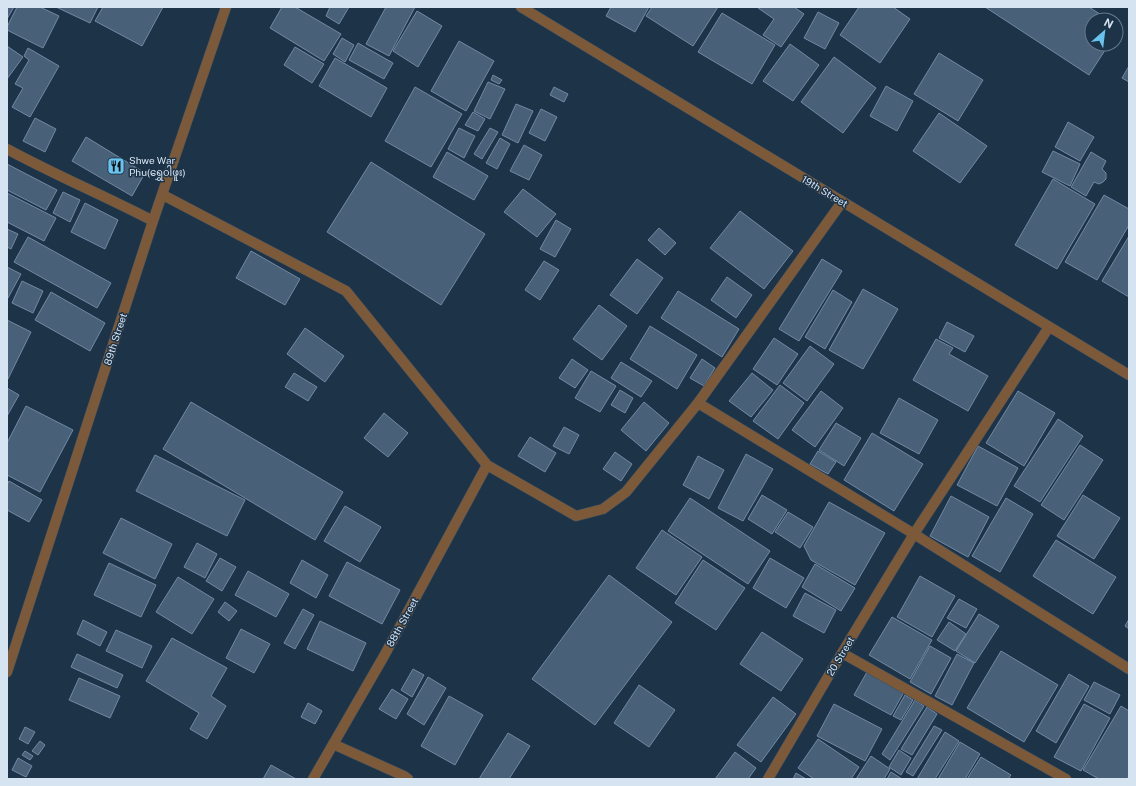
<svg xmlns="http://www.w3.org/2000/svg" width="1136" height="786" font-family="'Public Sans','Noto Sans Myanmar',sans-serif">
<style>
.building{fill:#496178;stroke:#7189a3}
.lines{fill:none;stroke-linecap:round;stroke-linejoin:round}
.minor-casing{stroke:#3b4f63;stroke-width:11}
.minor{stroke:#7c5a39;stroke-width:10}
.labels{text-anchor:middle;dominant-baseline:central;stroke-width:3;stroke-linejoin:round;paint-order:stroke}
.poi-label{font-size:10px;fill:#d6e4f2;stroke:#1d3348;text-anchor:start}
.street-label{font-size:10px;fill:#d6e4f2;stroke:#1d3348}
</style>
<rect width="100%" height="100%" fill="#1d3348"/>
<path class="building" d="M7 7H14L7 19Z
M17 7H40L59 16 43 48 7 30V27Z
M56 7H98L90 23Z
M103 7H163L142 46 95 21Z
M282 7H295L341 34 324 61 270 28Z
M330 7H349L339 24 326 16Z
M386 7H415L389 56 366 44Z
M611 7H649L635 32 606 16Z
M652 7H718L693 46 646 16Z
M759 7H794L804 14 781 47 763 35 774 19 758 8Z
M859 7H893L910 19 880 63 840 35Z
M985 7H1089L1109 20H1092V44H1109L1089 75Z
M417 11 442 26 418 67 393 51Z
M818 12 839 23 825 49 804 38Z
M722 13 775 45 752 84 698 52Z
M1116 24 1120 27 1116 34Z
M342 38 354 45 345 62 333 54Z
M459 41 494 61 466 111 431 91Z
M358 43 393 63 384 79 349 60Z
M790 44 819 65 793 101 763 81Z
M7 46 23 57 7 79Z
M295 47 324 64 312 83 284 65Z
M28 48 59 66 30 117 12 107 23 88 15 84 29 60 24 56Z
M939 53 983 80 958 121 914 94Z
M834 57 876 88 843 133 801 102Z
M335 58 387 88 371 117 319 86Z
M1129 66V82L1122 78Z
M493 75 502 80 499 84 491 80Z
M488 82 505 89 490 119 474 111Z
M886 86 913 101 897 131 870 116Z
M415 87 462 114 431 167 385 141Z
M554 87 568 94 564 102 550 95Z
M516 104 533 111 518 143 502 135Z
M541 109 557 117 545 141 529 133Z
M473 112 485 119 478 131 465 125Z
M939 113 987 146 960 183 913 151Z
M35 118 56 129 45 152 23 141Z
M1068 122 1094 137 1080 161 1055 147Z
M459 128 475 136 464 158 448 149Z
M490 128 498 132 482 159 474 154Z
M86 137 145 173 132 196 72 161Z
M500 138 510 144 497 169 486 163Z
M524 145 542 155 529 180 510 171Z
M1053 151 1080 164 1070 186 1042 172Z
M447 152 488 176 474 200 433 177Z
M1091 152 1106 161 1102 169 1106 173V179L1103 182 1099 184 1094 182 1086 196 1071 187Z
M371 162 485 234 441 305 327 232Z
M7 164 57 190 46 210 7 190Z
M1053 179 1095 204 1057 269 1015 245Z
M523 189 556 214 537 237 504 212Z
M63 192 80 200 70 222 53 213Z
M7 193 56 218 44 241 7 222Z
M1104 195 1129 209V225L1097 280 1065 262Z
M85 203 118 220 105 249 71 232Z
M740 211 793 251 764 289 710 248Z
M556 220 571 229 555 257 540 249Z
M659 228 676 243 665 255 648 240Z
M7 229 18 234 11 249 7 247Z
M1129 236V297L1102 281Z
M28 237 111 283 97 308 14 262Z
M251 251 300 279 285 305 236 278Z
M637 259 663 278 637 314 610 295Z
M822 259 842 271 799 341 779 329Z
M544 261 559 270 540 300 525 290Z
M7 267 21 274 8 298H7Z
M727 277 752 295 736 318 711 300Z
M22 281 43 291 33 313 12 303Z
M863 289 898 309 863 369 829 350Z
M833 290 852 302 825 349 805 337Z
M678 291 739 329 722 357 661 318Z
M51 292 105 323 90 351 35 320Z
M599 305 627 326 602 360 573 339Z
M7 320 31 332 8 379H7Z
M947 322 974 336 965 352 939 338Z
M650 326 697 355 677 389 630 359Z
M305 328 344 356 325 382 287 354Z
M774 338 798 354 777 385 753 369Z
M936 339 953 348 949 354 988 376 968 411 913 380Z
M810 346 834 364 807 401 783 383Z
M572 359 588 370 575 388 559 378Z
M702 359 715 368 704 386 690 378Z
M621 362 652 381 641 397 611 378Z
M591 371 616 386 600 412 575 398Z
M294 373 317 387 308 401 285 387Z
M752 373 773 390 751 417 729 401Z
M780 385 804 403 778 439 753 421Z
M7 388 19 395 7 416Z
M620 390 633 398 625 413 611 405Z
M821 391 843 408 815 447 792 430Z
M1018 391 1055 413 1024 466 986 443Z
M899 398 938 420 919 454 880 433Z
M191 402 343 492 315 540 163 449Z
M644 402 669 423 646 451 621 430Z
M26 406 73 430 40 492 7 475V443Z
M384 413 408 433 388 457 364 438Z
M1058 419 1083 436 1040 502 1014 486Z
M836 423 861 438 844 466 819 450Z
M564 427 579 435 569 454 553 446Z
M872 433 923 464 894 511 844 480Z
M530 437 556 453 545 472 518 456Z
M1080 445 1103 460 1064 520 1041 505Z
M978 446 1018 468 997 506 957 485Z
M818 451 836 462 828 474 810 464Z
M615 452 632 464 621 481 603 469Z
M746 454 773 469 743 521 718 508Z
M155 455 245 500 227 536 136 491Z
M698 456 724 470 709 499 683 485Z
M9 481 42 500 29 522 7 510V485Z
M762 495 787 510 772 534 748 519Z
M1083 495 1120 518 1094 559 1057 536Z
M951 496 989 517 968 557 930 536Z
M690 498 770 551 748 584 668 531Z
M1006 498 1033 514 1000 572 972 556Z
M829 502 885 533 855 585 811 560 804 546Z
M345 506 381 527 360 562 324 541Z
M788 512 813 527 800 548 775 532Z
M121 518 172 544 155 579 103 553Z
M662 530 702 557 676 595 636 568Z
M1056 540 1116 577 1093 614 1033 576Z
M197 543 217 554 205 578 184 567Z
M220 558 236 567 222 591 206 581Z
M770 558 804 578 786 608 753 588Z
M302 560 328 575 316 598 290 583Z
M703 560 745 588 716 630 675 603Z
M347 562 400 590 382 624 329 596Z
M109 563 156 585 141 617 94 595Z
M815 564 855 588 841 611 802 587Z
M248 571 289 594 276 617 235 595Z
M609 575 672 622 595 725 532 679Z
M920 576 955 596 932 637 897 617Z
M178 577 214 599 192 634 156 612Z
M805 593 836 610 824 633 793 616Z
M959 599 977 609 966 628 947 618Z
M225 602 237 611 229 621 218 612Z
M303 609 314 615 295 649 284 643Z
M979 614 999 626 975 663 956 651Z
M892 617 932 640 910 679 869 655Z
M1129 619V629L1125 626Z
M83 620 107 632 100 646 77 634Z
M320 621 366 643 353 671 307 649Z
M949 622 966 634 955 651 937 640Z
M241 629 270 644 254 673 226 658Z
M116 630 152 646 142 668 106 651Z
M762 632 803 659 781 691 740 664Z
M172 638 227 668 211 696 226 706 207 739 190 729 199 713 146 681Z
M930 646 951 658 931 694 910 682Z
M1001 651 1058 685 1024 742 967 708Z
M77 654 123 675 117 688 71 667Z
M957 654 974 663 952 705 935 696Z
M413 669 424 675 412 697 401 690Z
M867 672 904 692 891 715 854 695Z
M1069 674 1089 686 1056 743 1036 731Z
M428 677 446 688 424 725 407 714Z
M79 678 120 696 110 718 69 700Z
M1094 682 1120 695 1110 714 1084 700Z
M639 685 675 710 649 747 614 723Z
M392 689 408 699 396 719 379 709Z
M905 695 913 700 901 720 893 716Z
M449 696 483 715 455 765 421 746Z
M773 697 796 714 761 762 737 745Z
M915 700 924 706 890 760 882 754Z
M308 703 322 711 315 724 301 717Z
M834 704 882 729 865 761 817 736Z
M1084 704 1110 718 1081 771 1054 757Z
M1121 706 1129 711V776L1127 779H1099L1083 770Z
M927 707 937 714 912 755 901 749Z
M934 726 942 730 913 776 906 772Z
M25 727 35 732 28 744 19 739Z
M945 732 959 741 935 779H917Z
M508 733 530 746 509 779H479Z
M818 739 859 767 851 779H814L798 768Z
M40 741 45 745 38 755 32 751Z
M960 742 980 754 965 779H938Z
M899 750 911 758 901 775 889 767Z
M25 751 33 756 30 760 22 755Z
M735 752 756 768 748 779H715Z
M871 756 890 769 884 779H856Z
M981 757 1011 775 1008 779H967Z
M18 758 32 766 26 777 12 770Z
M271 765 296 779H263Z
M891 772 902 779H887Z
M796 773 806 779H793Z"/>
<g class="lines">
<g class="minor-casing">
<path id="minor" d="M521 7 1129 375
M7 149C55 175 105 196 153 221
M163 195 346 291 487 465 576 516 603 509 626 492 698 403 842 202
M698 403 914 534 1129 669
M842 653 1066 779
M7 672 153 221 226 7
M333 744 404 776 408 779
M313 779 384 656 487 465
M768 779 842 653 914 534 1049 327"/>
</g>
<use href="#minor" class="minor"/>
</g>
<defs>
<g id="restaurant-square" transform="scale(0.9)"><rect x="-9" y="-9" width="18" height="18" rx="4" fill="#67c4ef" stroke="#1d3348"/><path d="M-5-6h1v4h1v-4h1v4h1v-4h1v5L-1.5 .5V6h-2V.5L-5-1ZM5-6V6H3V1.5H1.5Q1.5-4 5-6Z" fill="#111"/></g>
</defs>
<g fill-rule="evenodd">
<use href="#restaurant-square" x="116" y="166"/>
</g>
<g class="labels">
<g class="poi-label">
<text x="129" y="160">Shwe War<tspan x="129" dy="12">Phu(ရွှေ၀ါဖူး)</tspan></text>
</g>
<g class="street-label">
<text transform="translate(825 191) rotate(31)">19th Street</text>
<text transform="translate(115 339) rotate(-72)">89th Street</text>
<text transform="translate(402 622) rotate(-61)">88th Street</text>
<text transform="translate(840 656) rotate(-59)">20 Street</text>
</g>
</g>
<rect width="1136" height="786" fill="none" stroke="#d6e4f2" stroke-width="16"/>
<g transform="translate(1104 32) rotate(28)"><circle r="19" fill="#1d3348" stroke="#677a8c"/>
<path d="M0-3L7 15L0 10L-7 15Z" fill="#67c4ef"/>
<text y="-6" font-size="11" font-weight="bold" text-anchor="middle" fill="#d6e4f2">N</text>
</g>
</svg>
